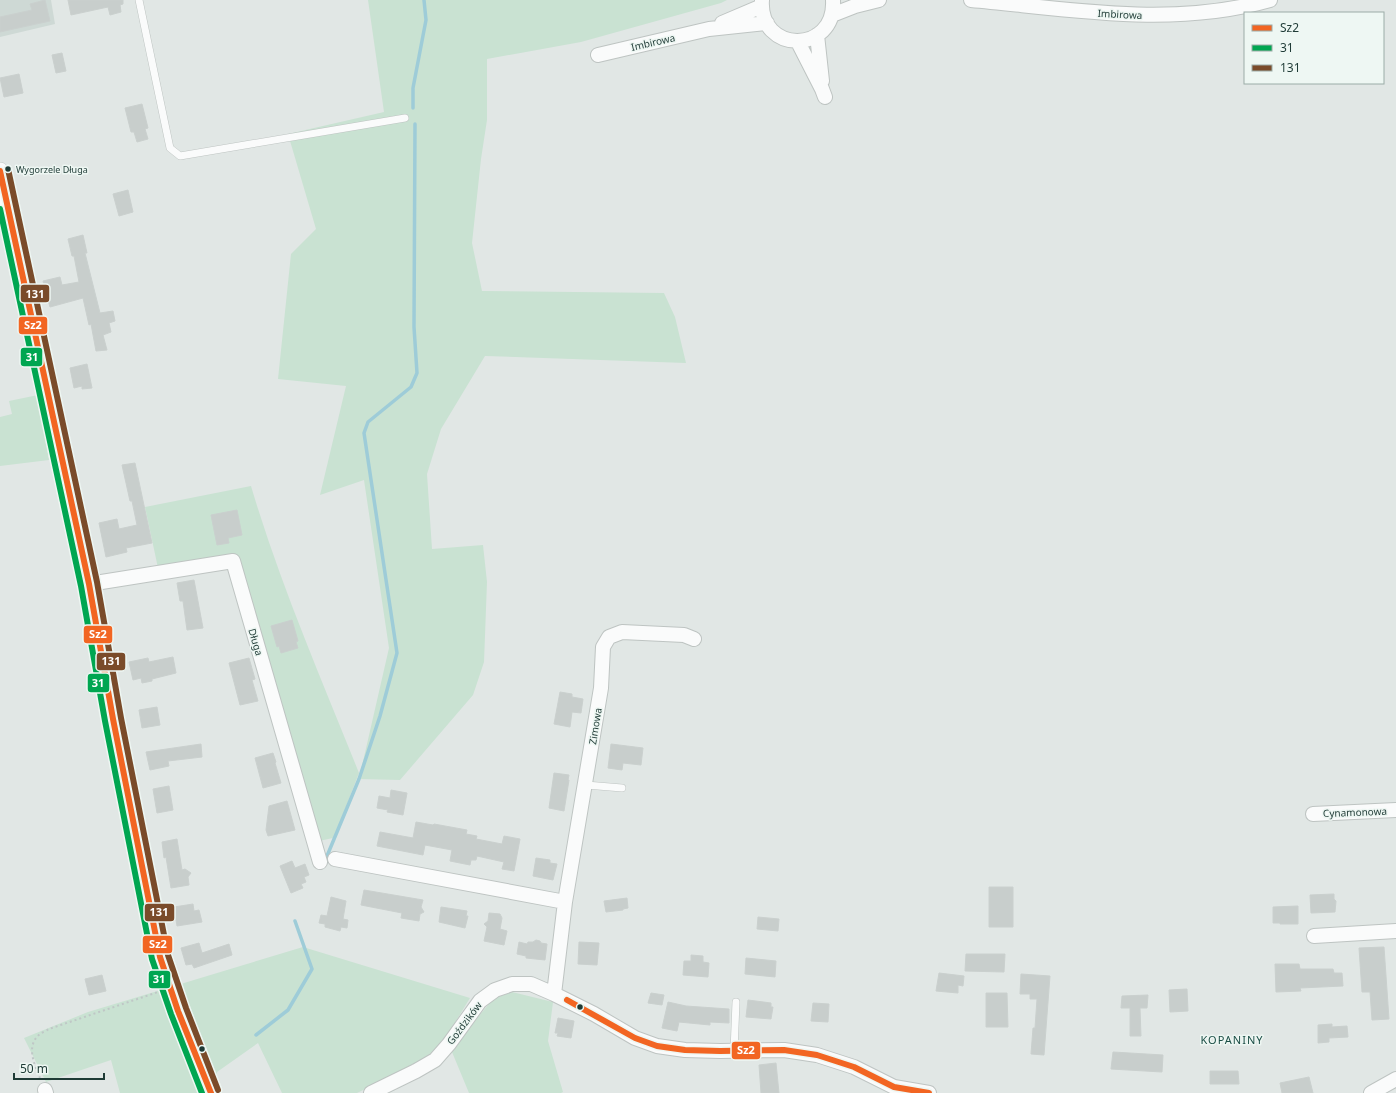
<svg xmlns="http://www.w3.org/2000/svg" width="1396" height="1093" font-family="'Noto Sans',sans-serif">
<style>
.built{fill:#ced9d5}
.green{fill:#c9e2d2}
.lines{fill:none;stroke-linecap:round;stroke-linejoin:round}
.stream{stroke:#9eccd8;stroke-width:3.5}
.building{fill:#c8cecc;stroke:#cad0ce}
.service-casing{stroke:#bec4c2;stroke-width:8}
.minor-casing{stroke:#bec4c2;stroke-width:16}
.tertiary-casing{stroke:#bec4c2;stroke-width:18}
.path{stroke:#bfc7c6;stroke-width:2;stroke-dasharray:2 3;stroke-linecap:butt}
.service{stroke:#fafbfb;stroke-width:7}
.minor{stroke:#fafbfb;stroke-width:14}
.tertiary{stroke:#fafbfb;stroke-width:17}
.bus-1-casing{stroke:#eef7f3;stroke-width:9}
.bus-2-casing{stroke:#eef7f3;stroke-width:9}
.bus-3-casing{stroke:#eef7f3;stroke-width:9}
.bus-1{stroke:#f26522;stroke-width:6}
.bus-2{stroke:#00a651;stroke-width:6}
.bus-3{stroke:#7a4b2a;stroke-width:6}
.bus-dot{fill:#1f3b36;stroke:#eef7f3;stroke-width:1.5}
.labels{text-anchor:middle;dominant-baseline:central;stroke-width:3;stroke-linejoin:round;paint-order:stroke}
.bus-label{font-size:9px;fill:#1f3b36;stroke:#eef7f3;text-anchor:start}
.street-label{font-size:10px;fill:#1f3b36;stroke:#eef7f3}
.neighbourhood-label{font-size:11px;letter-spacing:1px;fill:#1a4d45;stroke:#eef7f3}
.line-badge{stroke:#eef7f3;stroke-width:1.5}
.badge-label{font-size:11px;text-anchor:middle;font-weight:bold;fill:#fff}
</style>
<rect width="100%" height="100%" fill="#e1e7e5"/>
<path class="built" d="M0 0H51L55 24 0 37Z"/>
<path class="green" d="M368 0H727L721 3 581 42 487 59V120L481 159 472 243 482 291 664 293 675 317 686 363 485 356 441 429 427 474 432 549 483 545 487 582 484 662 473 695 400 780 359 779 389 648 364 480 320 495 346 386 278 379 291 254 316 229 288 134 384 112Z
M38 395 49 460 0 466V417L12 414 9 401Z
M251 486C280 584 321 678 359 773L325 861 333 838 319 841 268 666 237 555 158 568 145 507Z
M303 947 470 998 445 1039 428 1056 414 1065 357 1093H282L258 1043 217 1072 216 1093H120L111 1060 46 1082 24 1038 88 1012Z
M512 992 553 1002 548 1041 563 1092 561 1093H469L452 1052 478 1017 493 999Z"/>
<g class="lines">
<path class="stream" d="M413 108V88L426 20 424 0
M327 856 359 779 380 716 397 653 364 433 368 422 411 387 417 373 414 327 415 124
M256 1035 288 1010 312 969 295 921"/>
</g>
<path class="building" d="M45 0 50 21 0 32V17L32 10 30 4Z
M68 0H123V4L120 5 121 12 110 15 108 7 71 15Z
M62 53 66 71 56 73 52 55Z
M19 74 23 93 4 97 0 78Z
M142 104 148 128 145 129 148 139 137 142 134 132H131L125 108Z
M128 190 133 212 119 216 113 194Z
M83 235 87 253H85L100 313 113 311 115 321 109 323 111 332 103 335 107 350 96 351 91 324 89 325 83 298 50 307 43 281 60 277 62 285 79 282 74 256H72L68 239Z
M87 364 92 388 82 389V386L74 388 70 368Z
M135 463 152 543 126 548 127 552 106 557 99 523 117 519 119 529 137 525 132 501H130L122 465Z
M237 510 242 535 228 538 229 543 217 545 211 515Z
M194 580 203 628 187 630 183 601H180L177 583Z
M292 620 298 641 296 642 298 648 281 653 279 646 277 647 271 626Z
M173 657 176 673 152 679V681L142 683 141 678 133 680 129 662 148 658 149 662Z
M249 658 255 679 252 680 258 701 240 705 229 663Z
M560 692 572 694V697L583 699 581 713 572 712 570 727 554 724Z
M157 707 160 725 142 728 139 710Z
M201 744 202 757 168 761 169 766 150 770 146 752Z
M611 744 643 748 641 765 623 763 622 770 608 768Z
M273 753 276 762 275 763 281 783 263 788 255 758Z
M554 773 569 775 568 780H569L564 811 549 808Z
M169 786 173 810 157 813 153 789Z
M391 790 407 793 403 815 387 812 388 810 377 808 379 796 390 798Z
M287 801 295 830 268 836 266 830 269 806Z
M416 822 433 825 434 824 467 830 466 834 477 836 476 839 502 844 504 836 520 839 514 871 502 869 504 862 477 856 476 860H471L470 865 450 861 452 850 425 845 423 855 377 846 380 832 413 838Z
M177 839 182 870 185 869 191 873 188 877 189 885 171 888 166 857 164 858 162 842Z
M536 858 550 860V863L557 864 553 880 533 876Z
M292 861 295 868 305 864 309 875 304 877 306 882 301 884 303 888 291 893 280 866Z
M989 887H1013V927H989Z
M364 890 423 900 421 907 424 912 420 914 419 921 401 918 402 913 361 905Z
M1334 894V899L1336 901 1335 912 1311 913 1310 895Z
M331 897 346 901 343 919 348 920 347 928 341 927 340 931 325 927V924L319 923 321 915 327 916Z
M627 898 628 908 623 909V910L606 912 604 901Z
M193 904 194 911 199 910 202 922 177 926 174 907Z
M1298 906V924H1280V923H1273V907Z
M441 907 467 911 466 916H468L465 928 439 922Z
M489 913 500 914 502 918 500 929 507 931 504 945 484 941 487 927 484 924 488 921Z
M758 917 779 919 778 931 757 929Z
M536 940 540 941 541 943 547 944 545 960 526 958V956L517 954 519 942 527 944 528 942H533Z
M579 942 599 943 597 965 578 964Z
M199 943 202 953 229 944 232 955 194 968 192 964 186 965 181 948Z
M1384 947 1389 1019 1372 1020 1370 992H1362L1359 948Z
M966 954H1005L1004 972 965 971Z
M691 955 703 956V962L709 963 708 977 683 975 684 961H691Z
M746 958 776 961 775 977 745 974Z
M1275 964H1299L1300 969H1333L1334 973H1342L1343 986 1300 988 1301 991 1276 992Z
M939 973 964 976 963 986 958 985V993L936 991Z
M1021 974 1050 976 1044 1055 1031 1054 1033 1028H1035L1037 999H1030V994H1020Z
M102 975 106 991 89 995 85 979Z
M1187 989 1188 1011 1170 1012 1169 990Z
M651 993 664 995 662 1005 648 1003Z
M986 993H1007L1008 1027H986Z
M1148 995 1147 1008H1140L1141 1036H1130V1008H1121L1122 996Z
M748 1000 771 1003V1007H773L771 1019 746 1017Z
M668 1002 686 1006 729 1009V1023L710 1022V1025L679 1022 677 1031 662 1028Z
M813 1003 829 1004 828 1022 811 1021Z
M558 1018 574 1021 571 1038 557 1036 558 1033H555Z
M1332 1024V1027L1347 1026 1348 1037 1329 1038V1042L1318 1043V1025Z
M1113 1052 1163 1055 1162 1072 1111 1069Z
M776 1063 779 1093H761L759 1065Z
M1210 1071H1238L1239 1084H1210Z
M1309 1077 1313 1093H1282L1280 1083Z"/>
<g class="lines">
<g class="service-casing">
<path id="service" d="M139 0 170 148 180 156 405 118
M586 785 622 788
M734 1051 736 1002"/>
</g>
<g class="minor-casing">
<path id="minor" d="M762 0C758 54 836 55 833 0
M971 0C1070 9 1172 28 1270 0
M832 15 855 6 879 0
M722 23 762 6
M817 35 822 81
M798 42 822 89 825 97
M598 55 709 29 767 23
M89 584 233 561 320 862
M1313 814 1396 810
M335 859 565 902 554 994
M565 902 601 688 603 647 609 637 622 632 684 635 694 639
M1314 936 1396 931
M45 1090 46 1093
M371 1093 416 1071 435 1060 449 1044 480 1001 495 990 512 984H531L554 994 594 1014 635 1038 657 1046 685 1050 720 1051 784 1050 817 1055 854 1067 894 1087 929 1093
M1371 1093 1396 1079"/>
</g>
<g class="tertiary-casing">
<path id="tertiary" d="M0 171 89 584 113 719 160 957 178 1011 211 1093"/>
</g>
<path class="path" d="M40 1078C35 1066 26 1047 38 1036 40 1033 46 1031 49 1029L158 992"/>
<use href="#service" class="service"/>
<use href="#minor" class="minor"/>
<use href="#tertiary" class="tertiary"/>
<g class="bus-1-casing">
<path id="bus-1" d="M0 171 89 584 113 719 160 957 178 1011 211 1093
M567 1000 635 1038 657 1046 685 1050 720 1051 784 1050 817 1055 854 1067 894 1087 929 1093"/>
</g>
<g class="bus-2-casing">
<path id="bus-2" d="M0 209 81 586 105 721 152 959 171 1014 202 1093"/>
</g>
<g class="bus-3-casing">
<path id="bus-3" d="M8 169 97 582 121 718 168 955 186 1008 218 1090"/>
</g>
<use href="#bus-1" class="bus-1"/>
<use href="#bus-2" class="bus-2"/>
<use href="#bus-3" class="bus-3"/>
</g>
<g class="bus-dot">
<circle cx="8" cy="169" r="3.5"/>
<circle cx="580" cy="1007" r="3.5"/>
<circle cx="202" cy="1049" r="3.5"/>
</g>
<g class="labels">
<g class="bus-label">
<text x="16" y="169">Wygorzele Długa</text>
</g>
<g class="street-label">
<text transform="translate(1120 14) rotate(3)">Imbirowa</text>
<text transform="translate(653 42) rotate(-13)">Imbirowa</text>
<text transform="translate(256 642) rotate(74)">Długa</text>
<text transform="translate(595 726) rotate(-81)">Zimowa</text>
<text transform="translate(1355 812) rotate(-2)">Cynamonowa</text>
<text transform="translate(464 1023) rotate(-53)">Goździków</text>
</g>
<g class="neighbourhood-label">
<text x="1232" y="1039">KOPANINY</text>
</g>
</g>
<g class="line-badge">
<rect x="20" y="284" width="30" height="19" rx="4" fill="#7a4b2a"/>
<rect x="18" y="316" width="30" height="19" rx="4" fill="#f26522"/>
<rect x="20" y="347" width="23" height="20" rx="4" fill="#00a651"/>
<rect x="83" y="625" width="30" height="19" rx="4" fill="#f26522"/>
<rect x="96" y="652" width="30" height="19" rx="4" fill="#7a4b2a"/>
<rect x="87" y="673" width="23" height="20" rx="4" fill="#00a651"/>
<rect x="144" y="903" width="31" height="19" rx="4" fill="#7a4b2a"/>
<rect x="142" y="935" width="31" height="19" rx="4" fill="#f26522"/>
<rect x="148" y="970" width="23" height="19" rx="4" fill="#00a651"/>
<rect x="731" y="1041" width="30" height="19" rx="4" fill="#f26522"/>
</g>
<g class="badge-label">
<text x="35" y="298">131</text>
<text x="33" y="329">Sz2</text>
<text x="32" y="361">31</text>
<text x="98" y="638">Sz2</text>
<text x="111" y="665">131</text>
<text x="98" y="687">31</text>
<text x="159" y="916">131</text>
<text x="158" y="948">Sz2</text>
<text x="159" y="983">31</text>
<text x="746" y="1054">Sz2</text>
</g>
<rect x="1244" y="12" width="140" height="72" fill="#eef7f3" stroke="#9baca7"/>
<rect x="1252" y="25" width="20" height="6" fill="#f26522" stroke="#9baca7"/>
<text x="1280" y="32" font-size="12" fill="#1f3b36">Sz2</text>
<rect x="1252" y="45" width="20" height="6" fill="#00a651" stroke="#9baca7"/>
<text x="1280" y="52" font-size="12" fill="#1f3b36">31</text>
<rect x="1252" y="65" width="20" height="6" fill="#7a4b2a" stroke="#9baca7"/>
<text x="1280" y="72" font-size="12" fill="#1f3b36">131</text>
<path d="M14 1073v6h90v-6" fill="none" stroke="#1f3b36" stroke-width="2"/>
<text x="20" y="1073" font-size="12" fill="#1f3b36" stroke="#eef7f3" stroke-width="3" paint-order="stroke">50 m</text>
</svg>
